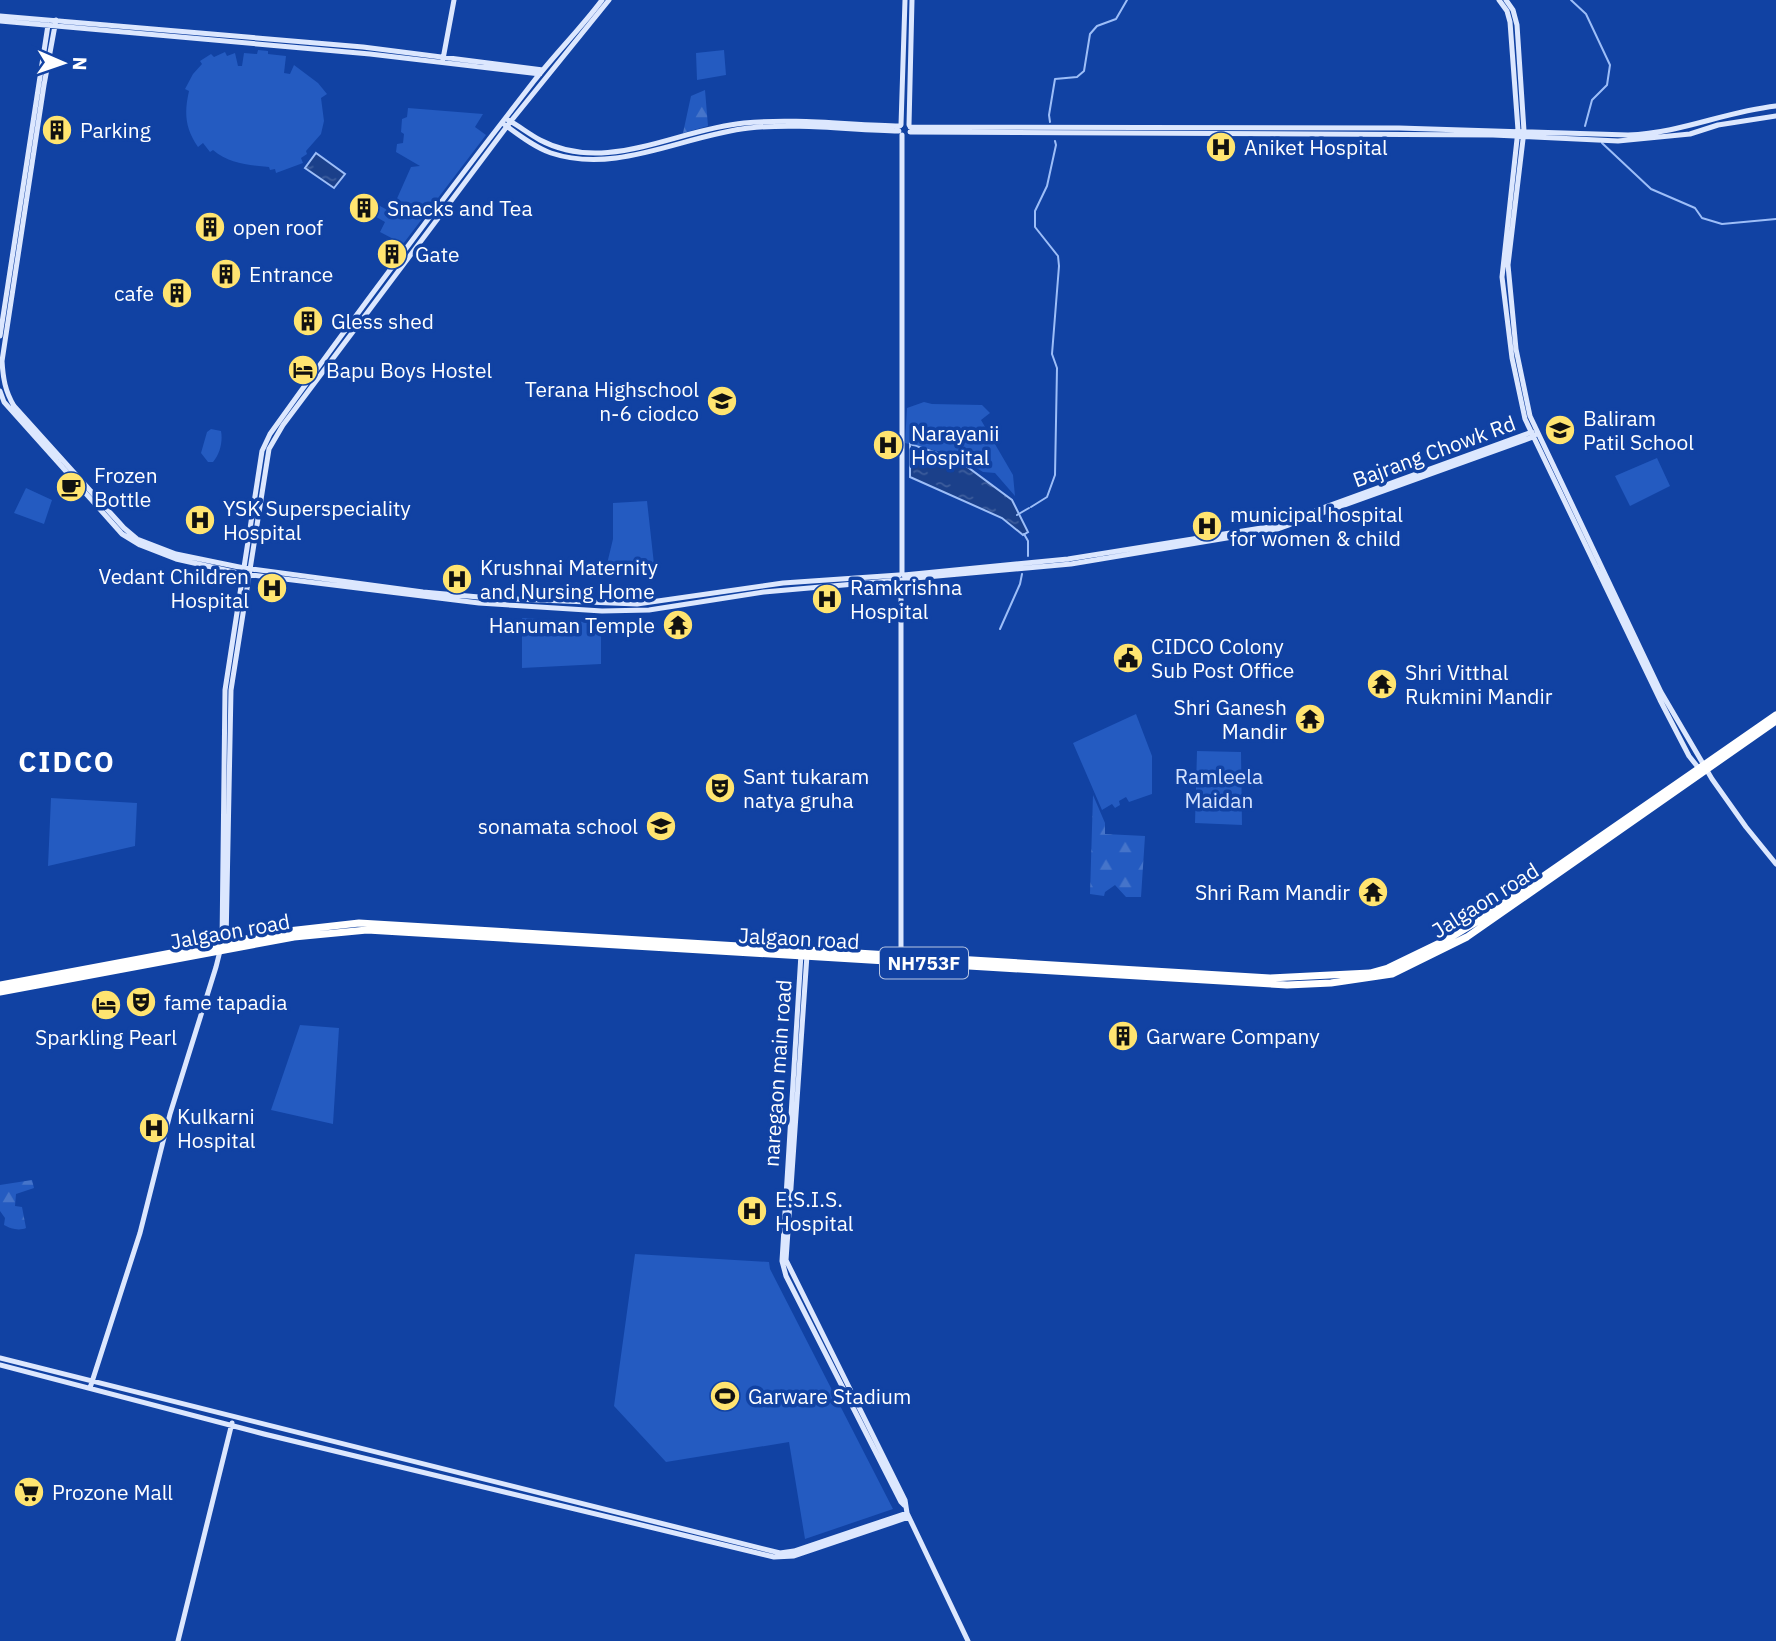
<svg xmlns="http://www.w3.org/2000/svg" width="1776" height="1641" font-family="'IBM Plex Sans',sans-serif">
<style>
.green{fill:#245bc1}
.forest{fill:url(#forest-firs)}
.water{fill:url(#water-ripples);stroke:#9dbef8;stroke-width:2}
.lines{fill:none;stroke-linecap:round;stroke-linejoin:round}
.stream{stroke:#9dbef8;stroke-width:2}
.secondary{stroke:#dce7fe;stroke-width:5}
.highway{stroke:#fff;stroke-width:7}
.labels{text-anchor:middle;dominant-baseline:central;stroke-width:7;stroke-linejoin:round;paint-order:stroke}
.shield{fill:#1142a3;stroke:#b8c6e3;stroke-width:2}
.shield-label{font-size:19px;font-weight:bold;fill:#fff}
.poi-label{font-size:21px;fill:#fff;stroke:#1142a3;text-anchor:start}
.street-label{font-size:21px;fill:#fff;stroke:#1142a3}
.park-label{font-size:21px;fill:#d5e3fe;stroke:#1142a3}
.district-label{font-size:28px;font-weight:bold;letter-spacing:2px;fill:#fff;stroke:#1142a3}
</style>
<defs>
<pattern id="forest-firs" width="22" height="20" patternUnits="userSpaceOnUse" patternTransform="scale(1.75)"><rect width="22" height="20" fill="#245bc1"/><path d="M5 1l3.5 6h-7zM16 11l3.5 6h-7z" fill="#4574ca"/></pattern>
<pattern id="water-ripples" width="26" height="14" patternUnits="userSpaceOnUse" patternTransform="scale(1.75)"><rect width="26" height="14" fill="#1b408a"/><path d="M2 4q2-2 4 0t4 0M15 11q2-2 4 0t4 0" fill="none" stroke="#3d5d9c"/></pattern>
</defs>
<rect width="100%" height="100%" fill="#1142a3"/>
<path class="green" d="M258 50 268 51V54L286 56 284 73 290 74 294 65 318 83 327 94 321 98 324 121 321 134 306 151 307 154 301 158 303 163 276 173 275 169 270 170 269 167C249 165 229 164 213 150L210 152 203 143 198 147C185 128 184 113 189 91L185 89 193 74 202 64 200 61 211 54 214 57 225 52 227 56 235 53 238 66H242L244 53 257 54Z
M724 50 726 75 697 80 696 53Z
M408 108 483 114 475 127 486 135 403 244 380 232 385 222 364 210 369 200 391 212 411 167 420 166 396 152 397 144 403 143 404 134 401 132 402 119 407 117Z
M924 402 932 404 982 405 990 413 981 420 1013 475 1015 496 995 473 983 472 957 456 905 443 907 408Z
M211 429 221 431C223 441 220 454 213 462H208L201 453 207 432Z
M1657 458 1670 486 1630 506 1615 476Z
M26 488 52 500 44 524 14 513Z
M647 501 654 564 606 568 613 539V503Z
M522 618 601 623V664L522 668Z
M1136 714 1152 756V794L1129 802 1126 797 1119 801 1120 805 1115 808 1112 804 1102 810 1073 743Z
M1197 751 1241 752 1242 825 1195 823Z
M51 798 137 803 135 846 48 866Z
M300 1025 339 1028 333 1124 271 1110Z
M635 1254 769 1262 770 1269 893 1509 805 1539 789 1442 666 1462 614 1406Z"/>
<path class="forest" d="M705 90 708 126 683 133 691 96Z
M1093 795 1105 823V834L1145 836 1141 897H1126L1115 885 1105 892 1104 896 1090 894Z
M32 1180 34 1188 16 1194 15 1206 22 1207 26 1228C19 1231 11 1229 4 1225L5 1218 0 1211V1185Z"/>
<path class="water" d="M316 153 345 174 334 188 305 168Z
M910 444 958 460 1012 500 1028 532 1023 535 1002 518 910 477Z"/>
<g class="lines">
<path class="stream" d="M1571 0 1586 14 1610 65 1607 85 1592 100 1585 126
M1050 122 1049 115 1055 79 1077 77 1084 71 1090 34 1097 26 1116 19 1127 0
M1602 143 1651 189 1695 208 1702 218 1722 224 1776 219
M1031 507 1047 497 1055 475 1057 368 1052 354 1059 266 1058 256 1035 227V211L1047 186 1056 145 1055 141
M1017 515 1029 508
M1024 534 1028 541V556
M1000 629 1020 584 1022 574"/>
<path class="secondary" d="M1499 0 1507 11 1510 22 1518 130 1502 277 1512 358 1525 419 1660 700 1689 756 1701 771
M1506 0 1513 10 1517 25 1524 131 1508 265 1516 349 1530 416 1661 692 1712 779 1746 827 1776 864
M0 16 363 47 543 70
M56 20 44 85 2 361C3 378 5 391 14 406L124 528 137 539 176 554 244 568 423 592 490 598 637 604 783 583 899 575
M0 21 370 54 540 74
M443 59 454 0
M508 120C519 126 529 134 540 140 606 175 677 129 744 123 795 118 849 125 900 126
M505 125C519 135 534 147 551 153 617 175 684 135 749 128 799 123 850 130 899 131
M901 125 905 0
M909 125 912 0
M910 127 1399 128 1628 135C1682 133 1723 112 1776 106
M910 132 1493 135 1618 141 1690 134 1718 125 1776 116
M0 336 48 25
M0 391 4 402 122 534 140 545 176 559 243 574 479 603 602 611 649 610 764 592 900 580
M902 574V135
M904 575 1068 559 1273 526 1532 432
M904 579 1071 564 1275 530 1533 437 1535 435
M226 943 231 690 269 449 283 425 511 121 609 0
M801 954 782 1261 786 1276 901 1502 904 1505
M807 955 786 1260 905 1500 907 1513 968 1641
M901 955V580
M0 1358 780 1553 794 1551 907 1513
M0 1365 264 1434 774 1557 794 1556 909 1517
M90 1388 140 1233 170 1114 216 967 222 943 225 690 262 451 270 434C355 315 444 197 534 81 556 53 581 28 602 0
M178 1641 232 1423"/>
<path class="highway" d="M0 985 288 931 359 923 1270 978 1370 973 1388 968 1448 939 1483 918 1776 715
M0 992 294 937 367 930 1287 985 1331 983 1392 974 1467 937 1776 721"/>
</g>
<defs>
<g id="building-disc" transform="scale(1.575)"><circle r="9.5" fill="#ffe470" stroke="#1142a3"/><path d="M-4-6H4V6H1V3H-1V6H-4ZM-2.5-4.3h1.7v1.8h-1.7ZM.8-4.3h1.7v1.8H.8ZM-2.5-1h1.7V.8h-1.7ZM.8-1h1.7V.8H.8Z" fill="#111"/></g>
<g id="hospital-disc" transform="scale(1.575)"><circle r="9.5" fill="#ffe470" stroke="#1142a3"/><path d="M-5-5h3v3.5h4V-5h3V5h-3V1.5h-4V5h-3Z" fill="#111"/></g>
<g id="hotel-disc" transform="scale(1.575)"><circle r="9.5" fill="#ffe470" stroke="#1142a3"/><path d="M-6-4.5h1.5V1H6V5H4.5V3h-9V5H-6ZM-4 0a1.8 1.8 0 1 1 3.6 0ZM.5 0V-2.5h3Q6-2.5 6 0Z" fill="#111"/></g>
<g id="school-disc" transform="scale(1.575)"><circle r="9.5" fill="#ffe470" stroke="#1142a3"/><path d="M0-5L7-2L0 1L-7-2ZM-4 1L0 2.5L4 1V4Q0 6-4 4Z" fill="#111"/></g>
<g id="cafe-disc" transform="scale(1.575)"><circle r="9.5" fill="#ffe470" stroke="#1142a3"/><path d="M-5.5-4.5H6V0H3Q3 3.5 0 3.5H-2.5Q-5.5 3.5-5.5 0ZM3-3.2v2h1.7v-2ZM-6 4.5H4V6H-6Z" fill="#111"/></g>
<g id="temple-disc" transform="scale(1.575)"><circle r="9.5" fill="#ffe470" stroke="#1142a3"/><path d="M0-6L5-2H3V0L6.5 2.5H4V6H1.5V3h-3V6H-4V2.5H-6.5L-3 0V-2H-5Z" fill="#111"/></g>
<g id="civic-disc" transform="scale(1.575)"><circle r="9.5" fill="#ffe470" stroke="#1142a3"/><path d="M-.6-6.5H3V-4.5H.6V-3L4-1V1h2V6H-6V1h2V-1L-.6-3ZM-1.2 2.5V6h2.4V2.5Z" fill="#111"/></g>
<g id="theatre-disc" transform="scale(1.575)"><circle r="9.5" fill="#ffe470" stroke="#1142a3"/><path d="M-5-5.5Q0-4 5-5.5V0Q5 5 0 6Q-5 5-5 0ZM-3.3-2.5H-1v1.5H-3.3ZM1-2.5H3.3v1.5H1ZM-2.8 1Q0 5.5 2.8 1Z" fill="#111"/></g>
<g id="stadium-disc" transform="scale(1.575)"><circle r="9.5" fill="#ffe470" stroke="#1142a3"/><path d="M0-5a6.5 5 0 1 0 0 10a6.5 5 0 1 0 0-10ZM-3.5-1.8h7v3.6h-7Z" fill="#111"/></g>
<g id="supermarket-disc" transform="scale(1.575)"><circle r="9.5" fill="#ffe470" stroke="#1142a3"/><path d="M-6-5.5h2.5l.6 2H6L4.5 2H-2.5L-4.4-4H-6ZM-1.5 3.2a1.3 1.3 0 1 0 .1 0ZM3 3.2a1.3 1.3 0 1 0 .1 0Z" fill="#111"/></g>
</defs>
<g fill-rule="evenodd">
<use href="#building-disc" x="57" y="130"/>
<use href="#hospital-disc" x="1221" y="147"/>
<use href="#building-disc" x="364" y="208"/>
<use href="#building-disc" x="210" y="227"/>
<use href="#building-disc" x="392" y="254"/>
<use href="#building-disc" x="226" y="274"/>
<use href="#building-disc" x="177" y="293"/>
<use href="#building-disc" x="308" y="321"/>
<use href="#hotel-disc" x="303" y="370"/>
<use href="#school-disc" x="722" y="401"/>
<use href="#school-disc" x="1560" y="430"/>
<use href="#hospital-disc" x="888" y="445"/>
<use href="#cafe-disc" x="71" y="487"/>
<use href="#hospital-disc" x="200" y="520"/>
<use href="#hospital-disc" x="1207" y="526"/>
<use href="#hospital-disc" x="457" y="579"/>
<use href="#hospital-disc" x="272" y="588"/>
<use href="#hospital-disc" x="827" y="599"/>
<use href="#temple-disc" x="678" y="625"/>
<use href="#civic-disc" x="1128" y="658"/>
<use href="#temple-disc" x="1382" y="684"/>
<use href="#temple-disc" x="1310" y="719"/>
<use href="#theatre-disc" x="720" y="788"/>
<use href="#school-disc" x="661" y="826"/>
<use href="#temple-disc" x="1373" y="892"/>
<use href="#theatre-disc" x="141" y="1002"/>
<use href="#hotel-disc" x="106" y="1005"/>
<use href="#building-disc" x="1123" y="1036"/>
<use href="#hospital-disc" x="154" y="1128"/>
<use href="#hospital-disc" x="752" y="1211"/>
<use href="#stadium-disc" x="725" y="1396"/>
<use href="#supermarket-disc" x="29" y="1492"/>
</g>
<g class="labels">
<rect class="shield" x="880" y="947.5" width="88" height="31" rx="5"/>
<g class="shield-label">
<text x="924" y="963">NH753F</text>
</g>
<g class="poi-label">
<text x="80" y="130">Parking</text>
<text x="1244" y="147">Aniket Hospital</text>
<text x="387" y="208">Snacks and Tea</text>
<text x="233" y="227">open roof</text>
<text x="415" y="254">Gate</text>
<text x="249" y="274">Entrance</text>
<text x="154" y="293" text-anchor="end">cafe</text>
<text x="331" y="321">Gless shed</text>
<text x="326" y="370">Bapu Boys Hostel</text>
<text x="699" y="389" text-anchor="end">Terana Highschool<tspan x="699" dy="24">n-6 ciodco</tspan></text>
<text x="1583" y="418">Baliram<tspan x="1583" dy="24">Patil School</tspan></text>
<text x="911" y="433">Narayanii<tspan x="911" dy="24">Hospital</tspan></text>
<text x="94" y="475">Frozen<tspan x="94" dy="24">Bottle</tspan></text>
<text x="223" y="508">YSK Superspeciality<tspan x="223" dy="24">Hospital</tspan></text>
<text x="1230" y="514">municipal hospital<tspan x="1230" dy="24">for women &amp; child</tspan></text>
<text x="480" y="567">Krushnai Maternity<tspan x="480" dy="24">and Nursing Home</tspan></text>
<text x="249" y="576" text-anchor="end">Vedant Children<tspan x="249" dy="24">Hospital</tspan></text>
<text x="850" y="587">Ramkrishna<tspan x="850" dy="24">Hospital</tspan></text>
<text x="655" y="625" text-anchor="end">Hanuman Temple</text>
<text x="1151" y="646">CIDCO Colony<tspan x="1151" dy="24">Sub Post Office</tspan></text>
<text x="1405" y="672">Shri Vitthal<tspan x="1405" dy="24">Rukmini Mandir</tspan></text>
<text x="1287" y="707" text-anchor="end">Shri Ganesh<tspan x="1287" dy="24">Mandir</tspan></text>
<text x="743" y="776">Sant tukaram<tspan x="743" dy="24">natya gruha</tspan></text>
<text x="638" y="826" text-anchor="end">sonamata school</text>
<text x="1350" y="892" text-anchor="end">Shri Ram Mandir</text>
<text x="164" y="1002">fame tapadia</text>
<text x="1146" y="1036">Garware Company</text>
<text x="106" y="1037" text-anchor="middle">Sparkling Pearl</text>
<text x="177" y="1116">Kulkarni<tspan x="177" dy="24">Hospital</tspan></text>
<text x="775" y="1199">E.S.I.S.<tspan x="775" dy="24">Hospital</tspan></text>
<text x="748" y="1396">Garware Stadium</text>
<text x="52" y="1492">Prozone Mall</text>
</g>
<g class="street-label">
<text transform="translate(1434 451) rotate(-20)">Bajrang Chowk Rd</text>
<text transform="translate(1485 900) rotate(-32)">Jalgaon road</text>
<text transform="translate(230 931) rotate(-10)">Jalgaon road</text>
<text transform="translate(799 938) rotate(3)">Jalgaon road</text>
<text transform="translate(777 1073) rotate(-86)">naregaon main road</text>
</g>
<g class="park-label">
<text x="1219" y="776">Ramleela<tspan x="1219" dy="24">Maidan</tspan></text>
</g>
<g class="district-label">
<text x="67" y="761">CIDCO</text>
</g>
</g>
<g transform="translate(63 63) rotate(92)" stroke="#1142a3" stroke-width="5" paint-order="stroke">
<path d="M0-5L12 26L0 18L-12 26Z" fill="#ffffff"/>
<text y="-10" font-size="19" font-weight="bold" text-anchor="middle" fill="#ffffff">N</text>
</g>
</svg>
